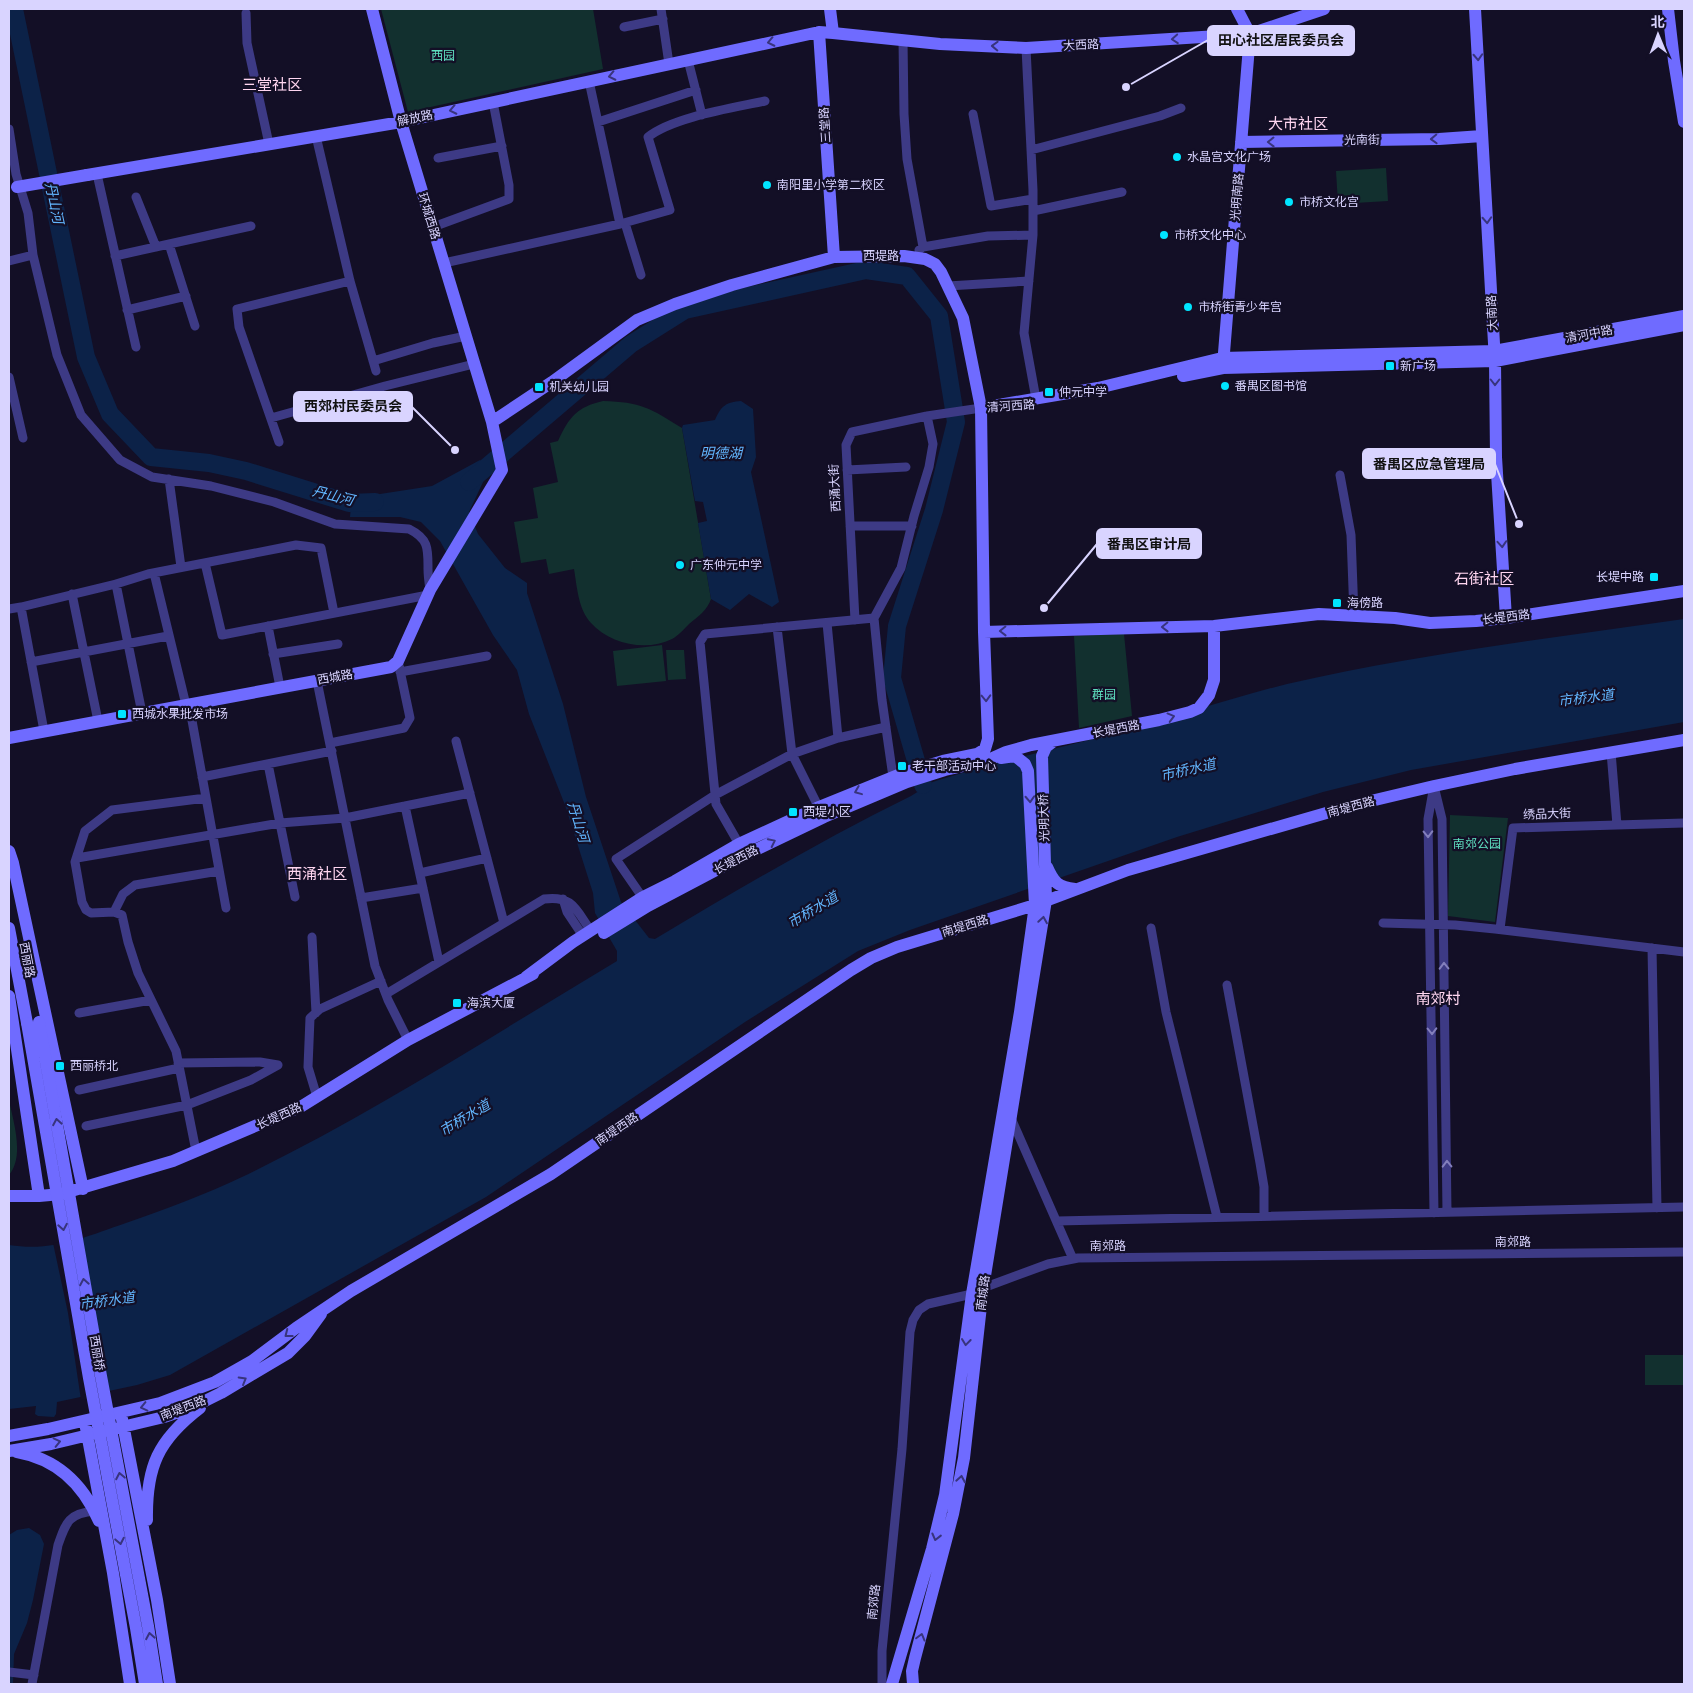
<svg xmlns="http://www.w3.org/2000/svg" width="1693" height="1693" font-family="'Nunito Sans','Noto Sans SC',sans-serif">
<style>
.green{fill:#12302f}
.water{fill:#0c2248}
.pier{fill:#130f26}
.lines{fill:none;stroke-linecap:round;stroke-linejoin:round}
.river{stroke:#0c2248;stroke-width:18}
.street{stroke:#3d3a85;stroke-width:9}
.secondary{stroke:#6f6bff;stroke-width:12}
.secondary-bridge{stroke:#6f6bff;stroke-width:12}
.oneway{stroke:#38347d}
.oneway2{stroke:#837fbc}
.poi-dot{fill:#00e5ff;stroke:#130f26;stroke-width:2}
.labels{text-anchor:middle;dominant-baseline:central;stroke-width:4.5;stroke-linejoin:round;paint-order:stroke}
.street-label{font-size:12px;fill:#d9d4ff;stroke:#130f26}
.park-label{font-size:12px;fill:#5fe0c0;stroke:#130f26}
.poi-label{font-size:12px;fill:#d9d4ff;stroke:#130f26;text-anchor:start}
.water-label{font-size:14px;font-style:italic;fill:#62b6ff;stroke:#130f26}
.quarter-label{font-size:15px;fill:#ffd6f0;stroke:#130f26}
.leader{fill:none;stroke:#d9d4ff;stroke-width:2}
.callout-dot{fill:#d9d4ff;stroke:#130f26;stroke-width:2}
.callout{fill:#d9d4ff;stroke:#d9d4ff;stroke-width:2}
.callout-label{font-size:14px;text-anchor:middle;font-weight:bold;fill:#111}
</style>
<rect width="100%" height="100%" fill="#130f26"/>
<path class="green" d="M381 9H593L603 69 408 112Z
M1386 168 1388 201 1338 204 1336 171Z
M603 401C641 402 650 408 682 428L711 599C707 610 699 616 689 624 684 629 678 636 672 639 646 652 610 644 591 623 578 609 577 586 574 569L549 574 546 559 521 563 514 522 538 518 533 488 558 482 550 443 558 441C569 417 577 407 603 401Z
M1124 634 1132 716 1079 728 1074 636Z
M662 645 666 681 617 686 613 651Z
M666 650H684L686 679 668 680Z
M1450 815 1508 818 1495 922 1448 916Z
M9 1100C13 1121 25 1156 9 1175Z
M1645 1355H1684V1385H1645Z"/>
<path class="water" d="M741 401 753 409 756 457 751 472 779 602 772 607 749 594 730 610 711 599 698 523 707 521 703 502 695 501 682 428 683 425 715 420C721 406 726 402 741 401Z
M480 460 492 471 484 480 469 512 478 534 505 568 527 583V593L563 704 586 797 621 902 649 938 655 939C739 889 823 839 911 796L919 791 918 787C984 764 1053 750 1120 732 1176 717 1231 698 1287 684 1418 654 1551 638 1684 619V722L1411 770 1323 792 1177 837 910 930 858 951 745 1022 486 1197 170 1375 137 1385 57 1402 56 1414 54 1417 38 1416 35 1414 36 1406 9 1409V1245C53 1252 85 1237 126 1223 163 1210 207 1194 242 1177 372 1114 493 1035 617 961V951L595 913 593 893 565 805 529 714 517 670 493 635 440 541 421 522 400 517H350L352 494 367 496 432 486Z
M29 1528 40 1535 44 1544 33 1600 27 1623 14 1654 13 1684H9V1535L17 1530Z"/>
<path class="pier" d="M61 1242 107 1394 81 1400 68 1313 53 1243Z"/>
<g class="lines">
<path class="river" d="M14 9 86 357 110 414 151 457 209 463 246 471 349 503 375 502
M469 482 631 344 685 310 866 270 907 276 939 316 956 422 934 510 897 626 892 678 923 785"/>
<path class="street" d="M661 9 669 64
M246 13 247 43 269 144
M624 27 663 19
M903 40 904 114 907 159 923 247
M1026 48 1033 190V235L1024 333 1036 399
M688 60 702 115
M589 81 620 224
M973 114 991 206 1033 199
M598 122 696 90
M9 129 16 174 28 213 33 255 57 355 81 415 120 460 152 477 211 486 274 502 335 524 409 529C429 539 428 549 428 569 428 576 429 583 430 590
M316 136 350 281 376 371
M1031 150 1160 116 1181 108
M438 158 502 146
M97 174 136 347
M136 197 156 247
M1033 211 1122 192
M625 223 641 275
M433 227 509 199V185L493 102
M169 244 195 326
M919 250 923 247 988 236 1033 235
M115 256 251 226
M9 261 33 255
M444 263 620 224 670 210 648 137C673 117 733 108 765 101
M948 286 1029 281
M127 310 186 296
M373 361 433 343 466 336
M9 377 23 438
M271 418 385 386 474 364
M279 442 239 327 237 309 350 281
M847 470 906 467
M1340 475 1351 535 1354 615
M169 479 181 567
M850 526H912
M205 563 222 635 428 595
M154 573 186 705
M116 584 142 713
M72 594 98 721
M21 607 116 584 148 574 296 545 321 548 334 613
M9 609 21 607 44 731
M855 620 846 445 852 432 927 416 981 408
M827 623 838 738
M268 626 280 687
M777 627 792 754 821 812
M273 654 338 644
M31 662 168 636
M400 672 487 656
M317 681 375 966 388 1000 408 1040
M189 704 226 908
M456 741 504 923
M330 743 404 728 410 718 398 661
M1611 752 1617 825
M268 764 295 897
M202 777 332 751
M893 777 882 700 874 618 901 568 914 516 929 467 933 444 927 416
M1434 786 1442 819 1447 1212
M1433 791 1428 819 1434 1213
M405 806 439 962
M739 844 716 804 700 642 705 634 874 618
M77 858 280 823 345 818 470 793
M420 873 487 858
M361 898 423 888
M563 899 567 912 583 936
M645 901 616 859 715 795 792 754 838 738 886 727
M114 912 123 894 135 885 219 871
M1383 923 1455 925 1495 929 1684 952
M1151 928 1166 1012 1217 1217
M1500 929 1513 828 1684 823
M312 937 316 1013
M1652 948 1657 1208
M1227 985 1260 1163 1264 1187V1216
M386 994 544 899C573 895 576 910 591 931
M79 1013 151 1000
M178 1063 260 1062 278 1065
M79 1090 179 1068
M317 1097 308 1067 310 1018 320 1009 381 981
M1011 1118 1073 1259
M86 1126 187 1105 251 1080 278 1065
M196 1151 176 1051 138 973 128 942 122 915 114 912 91 913 86 910 82 902 75 862 85 831 112 810 206 798
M1057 1221 1684 1207
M9 1672 34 1675
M32 1684 58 1545C66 1522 69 1513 95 1511
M882 1684V1651L902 1449 910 1332 913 1320 919 1310 928 1304 972 1294 983 1288 1048 1264 1078 1258 1684 1252"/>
<path class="secondary" d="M1475 9 1495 361 1496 457 1506 618
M1668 9 1674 61 1684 122
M819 32 834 257
M833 33 940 44 1026 48 1250 34 1324 9
M1241 142 1439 139 1482 136
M87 175 401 122 819 32 833 33 830 9
M1223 365 1250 34 1237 9
M1183 376 1223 368 1495 361 1684 325
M981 408 1098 388 1222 358 1494 351 1684 316
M492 422 552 382 637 320 675 304 732 285 834 257 904 256 925 259 935 264 941 272 963 318 981 408 984 632 988 739 985 749 977 754 943 761 903 773 819 807 739 844 675 881 643 897 573 942 526 977
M984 632 1214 626 1319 614 1395 618 1430 623 1476 621 1506 618 1684 591
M9 738 391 667 398 661 430 590 502 470 492 422 401 122 372 9
M9 851 13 863 83 1189
M1047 867C1054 883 1058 887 1075 889
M9 928 27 1023
M604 933 648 906 739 858 824 817 907 782 945 770 986 761 1006 752 1031 745 1159 720 1190 712 1199 708 1209 695 1214 680V626
M9 996 39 1196
M9 1196H39L61 1194 173 1161 302 1106 408 1040 533 974
M122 1419 157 1600 170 1684
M86 1428 113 1573 130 1684
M9 1436 48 1429 160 1403 215 1382 252 1361 296 1328 351 1291 551 1174 851 970 871 958 897 947 1035 905 1128 870 1354 805 1434 786 1515 769 1684 740
M9 1451 51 1444 164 1417 193 1407 221 1393 288 1353 305 1336 321 1314
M17 1452C57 1459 83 1484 99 1521
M147 1520C146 1467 158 1440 200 1408
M892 1684 932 1549 945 1495 972 1294 1020 1012 1035 905 1028 771 1025 764 1015 756 1001 758
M913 1684 912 1671 915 1658 953 1514 964 1458 983 1288 1046 900 1042 756 1046 747 1054 741"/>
<path class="secondary-bridge" d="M17 187 87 175
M39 1022 101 1376 148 1626 157 1684
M27 1023 89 1378 136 1628 145 1684"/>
</g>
<defs><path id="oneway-chevron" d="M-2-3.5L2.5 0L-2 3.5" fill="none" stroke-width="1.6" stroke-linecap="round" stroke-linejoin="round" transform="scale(1.25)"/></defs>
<g class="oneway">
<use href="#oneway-chevron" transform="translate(1175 39) rotate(176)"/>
<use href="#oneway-chevron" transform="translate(771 42) rotate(168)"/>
<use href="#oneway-chevron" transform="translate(995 46) rotate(-178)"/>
<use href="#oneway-chevron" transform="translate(1478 57) rotate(87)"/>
<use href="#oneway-chevron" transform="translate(612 76) rotate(168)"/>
<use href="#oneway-chevron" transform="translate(453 110) rotate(168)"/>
<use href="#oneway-chevron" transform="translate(1434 139) rotate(178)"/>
<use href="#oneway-chevron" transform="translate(1271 142) rotate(179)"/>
<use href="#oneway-chevron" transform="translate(1487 220) rotate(87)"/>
<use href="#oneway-chevron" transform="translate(1495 382) rotate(90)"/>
<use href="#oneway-chevron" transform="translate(1502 544) rotate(86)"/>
<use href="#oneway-chevron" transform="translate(1165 627) rotate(179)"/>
<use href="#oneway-chevron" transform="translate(1003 631) rotate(179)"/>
<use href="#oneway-chevron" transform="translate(986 698) rotate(88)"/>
<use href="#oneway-chevron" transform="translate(1171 717) rotate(-15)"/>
<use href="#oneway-chevron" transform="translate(858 791) rotate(158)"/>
<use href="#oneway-chevron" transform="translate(1030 799) rotate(87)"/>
<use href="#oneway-chevron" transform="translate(772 842) rotate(-26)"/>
<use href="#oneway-chevron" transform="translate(1043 920) rotate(-81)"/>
<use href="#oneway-chevron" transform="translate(57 1122) rotate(-100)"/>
<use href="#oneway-chevron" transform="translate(63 1227) rotate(80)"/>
<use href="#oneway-chevron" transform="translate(84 1282) rotate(-100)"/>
<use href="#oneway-chevron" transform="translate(288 1334) rotate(142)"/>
<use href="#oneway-chevron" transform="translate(966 1342) rotate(97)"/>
<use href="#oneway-chevron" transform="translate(243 1380) rotate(-30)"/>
<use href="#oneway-chevron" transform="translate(144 1407) rotate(167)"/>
<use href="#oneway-chevron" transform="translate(57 1442) rotate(-13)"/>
<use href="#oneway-chevron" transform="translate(120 1476) rotate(-101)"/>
<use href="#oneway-chevron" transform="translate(961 1479) rotate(-80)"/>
<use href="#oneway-chevron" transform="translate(936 1537) rotate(104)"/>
<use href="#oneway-chevron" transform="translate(120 1541) rotate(79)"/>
<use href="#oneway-chevron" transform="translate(150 1636) rotate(-100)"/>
<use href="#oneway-chevron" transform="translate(921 1637) rotate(-75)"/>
</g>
<g class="oneway2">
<use href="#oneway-chevron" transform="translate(1428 834) rotate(89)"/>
<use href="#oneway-chevron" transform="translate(1444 966) rotate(-91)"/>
<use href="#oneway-chevron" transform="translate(1432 1031) rotate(89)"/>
<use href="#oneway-chevron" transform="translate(1447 1164) rotate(-91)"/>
</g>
<g class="poi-dot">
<circle cx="1177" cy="157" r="5"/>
<circle cx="767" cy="185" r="5"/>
<circle cx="1289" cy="202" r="5"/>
<circle cx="1164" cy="235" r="5"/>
<circle cx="1188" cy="307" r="5"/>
<rect x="1385" y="361" width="10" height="10" rx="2.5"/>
<circle cx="1225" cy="386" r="5"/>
<rect x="534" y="382" width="10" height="10" rx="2.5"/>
<rect x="1044" y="387" width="10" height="10" rx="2.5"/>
<circle cx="680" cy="565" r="5"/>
<rect x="1649" y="572" width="10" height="10" rx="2.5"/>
<rect x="1332" y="598" width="10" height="10" rx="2.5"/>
<rect x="117" y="709" width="10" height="10" rx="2.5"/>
<rect x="897" y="761" width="10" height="10" rx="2.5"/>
<rect x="788" y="807" width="10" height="10" rx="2.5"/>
<rect x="452" y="998" width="10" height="10" rx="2.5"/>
<rect x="55" y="1061" width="10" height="10" rx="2.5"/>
</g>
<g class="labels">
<g class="street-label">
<text transform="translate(1081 45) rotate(-3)">大西路</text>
<text transform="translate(415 118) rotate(-12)">解放路</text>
<text transform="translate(825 125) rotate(-94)">三堂路</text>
<text transform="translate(1362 140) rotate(-1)">光南街</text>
<text transform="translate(1237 197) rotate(-85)">光明南路</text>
<text transform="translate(429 216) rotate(73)">环城西路</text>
<text x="881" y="256">西堤路</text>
<text transform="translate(1492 313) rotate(-93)">大南路</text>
<text transform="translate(1589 334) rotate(-11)">清河中路</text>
<text transform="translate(1011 406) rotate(-4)">清河西路</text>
<text transform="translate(835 488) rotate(-93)">西涌大街</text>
<text transform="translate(1506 617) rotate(-7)">长堤西路</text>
<text transform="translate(335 677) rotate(-10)">西城路</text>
<text transform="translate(1116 729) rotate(-11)">长堤西路</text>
<text transform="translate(1351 807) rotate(-15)">南堤西路</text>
<text transform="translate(1547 814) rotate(-2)">绣品大街</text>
<text transform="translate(1044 818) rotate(-92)">光明大桥</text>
<text transform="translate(736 860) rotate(-27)">长堤西路</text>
<text transform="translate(965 926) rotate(-17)">南堤西路</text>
<text transform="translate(27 960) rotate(79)">西丽路</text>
<text transform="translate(279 1116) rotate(-24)">长堤西路</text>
<text transform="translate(617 1129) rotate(-34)">南堤西路</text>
<text x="1513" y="1242">南郊路</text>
<text x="1108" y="1246">南郊路</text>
<text transform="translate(983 1293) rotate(-83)">南城路</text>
<text transform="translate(97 1353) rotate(80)">西丽桥</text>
<text transform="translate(183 1408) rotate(-21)">南堤西路</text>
<text transform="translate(874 1602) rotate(-84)">南郊路</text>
</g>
<g class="park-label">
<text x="443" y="56">西园</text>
<text x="1104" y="695">群园</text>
<text x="1477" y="844">南郊公园</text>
</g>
<g class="poi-label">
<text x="1187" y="157">水晶宫文化广场</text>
<text x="777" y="185">南阳里小学第二校区</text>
<text x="1299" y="202">市桥文化宫</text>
<text x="1174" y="235">市桥文化中心</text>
<text x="1198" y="307">市桥街青少年宫</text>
<text x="1400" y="366">新广场</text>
<text x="1235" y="386">番禺区图书馆</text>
<text x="549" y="387">机关幼儿园</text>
<text x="1059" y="392">仲元中学</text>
<text x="690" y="565">广东仲元中学</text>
<text x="1644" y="577" text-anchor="end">长堤中路</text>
<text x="1347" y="603">海傍路</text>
<text x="132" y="714">西城水果批发市场</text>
<text x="912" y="766">老干部活动中心</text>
<text x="803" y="812">西堤小区</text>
<text x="467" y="1003">海滨大厦</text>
<text x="70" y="1066">西丽桥北</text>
</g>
<g class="water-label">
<text transform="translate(54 203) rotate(78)">丹山河</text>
<text x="721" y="453">明德湖</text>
<text transform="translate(333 496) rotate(14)">丹山河</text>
<text transform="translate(1586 698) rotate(-7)">市桥水道</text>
<text transform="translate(1188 770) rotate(-13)">市桥水道</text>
<text transform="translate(578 822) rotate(73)">丹山河</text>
<text transform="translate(813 910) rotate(-31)">市桥水道</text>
<text transform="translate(465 1118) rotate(-31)">市桥水道</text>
<text transform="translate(107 1301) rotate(-8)">市桥水道</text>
</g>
<g class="quarter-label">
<text x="272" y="85">三堂社区</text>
<text x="1298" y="124">大市社区</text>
<text x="1484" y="579">石街社区</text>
<text x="317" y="874">西涌社区</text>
<text x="1438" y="999">南郊村</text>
</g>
</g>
<path class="leader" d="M1126 87L1208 40M455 450L412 407M1519 524L1495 464M1044 608L1097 544"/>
<g class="callout-dot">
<circle cx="1126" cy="87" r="5"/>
<circle cx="455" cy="450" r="5"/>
<circle cx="1519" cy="524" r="5"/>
<circle cx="1044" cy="608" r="5"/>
</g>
<g class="callout">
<rect x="1208" y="26" width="146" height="29" rx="5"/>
<rect x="294" y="392" width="118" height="29" rx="5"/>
<rect x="1363" y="449" width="132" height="29" rx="5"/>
<rect x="1097" y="529" width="104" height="29" rx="5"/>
</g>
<g class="callout-label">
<text x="1281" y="45">田心社区居民委员会</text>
<text x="353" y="411">西郊村民委员会</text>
<text x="1429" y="469">番禺区应急管理局</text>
<text x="1149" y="549">番禺区审计局</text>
</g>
<rect width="1693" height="1693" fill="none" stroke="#d9d4ff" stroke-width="20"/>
<g transform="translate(1658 35) rotate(359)" stroke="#130f26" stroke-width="4" paint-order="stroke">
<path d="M0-4L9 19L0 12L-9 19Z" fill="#d9d4ff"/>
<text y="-8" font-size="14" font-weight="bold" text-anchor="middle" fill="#d9d4ff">北</text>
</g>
</svg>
